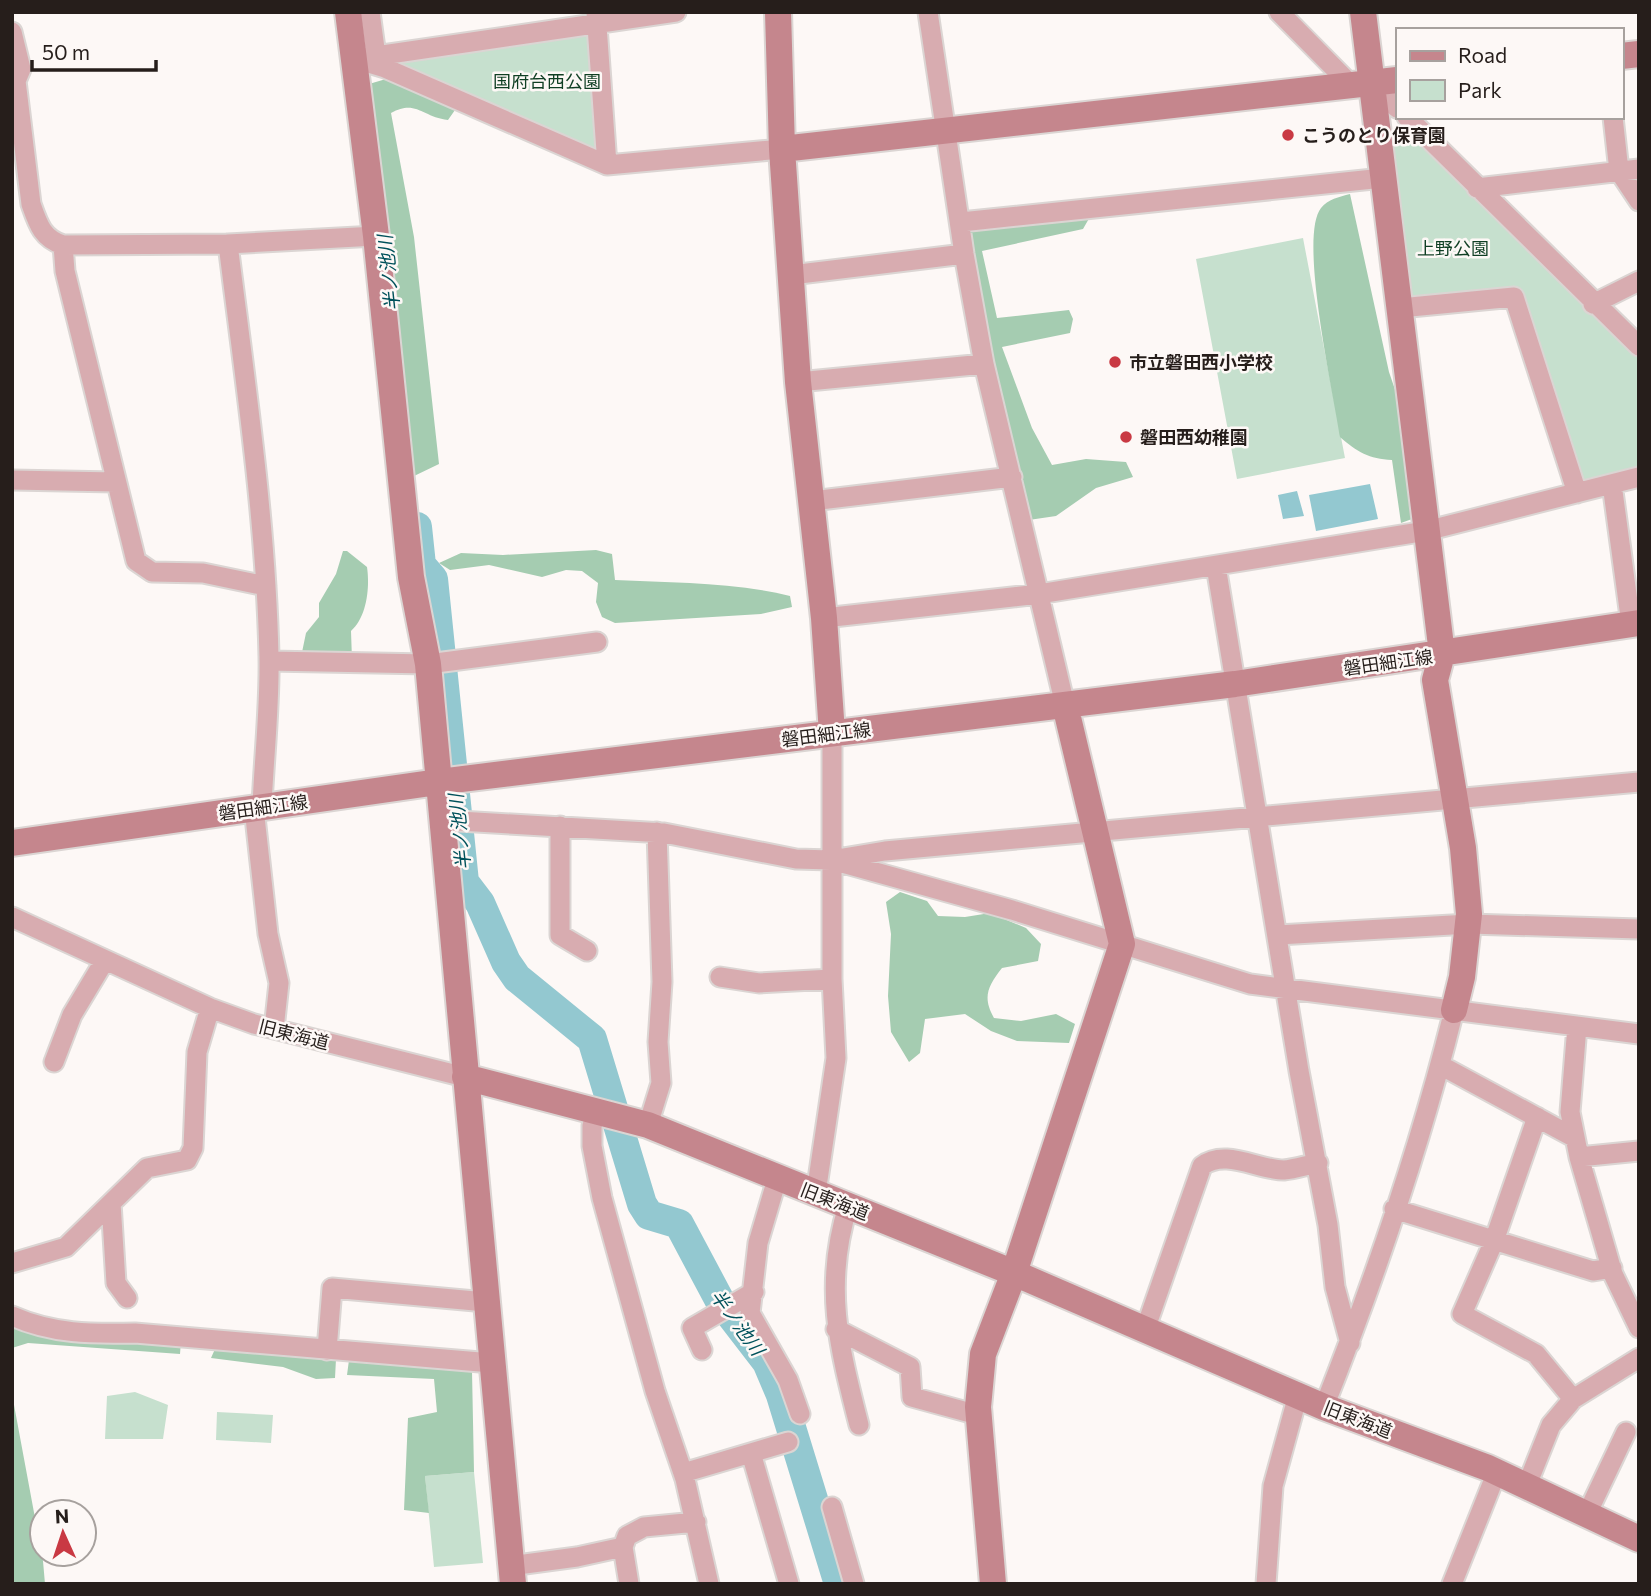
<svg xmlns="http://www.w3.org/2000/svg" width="1651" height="1596" font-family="Commissioner,'Noto Sans JP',sans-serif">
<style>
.green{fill:#c6e0ce}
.forest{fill:#a5ccb1}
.water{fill:#93c8d0}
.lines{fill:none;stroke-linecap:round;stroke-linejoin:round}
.river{stroke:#93c8d0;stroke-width:30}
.street-casing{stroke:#dbd5d3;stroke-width:23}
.secondary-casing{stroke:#dbd5d3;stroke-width:30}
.street{stroke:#d8acb0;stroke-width:19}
.secondary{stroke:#c5868d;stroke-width:26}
.poi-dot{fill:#c93943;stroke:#fdf8f6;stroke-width:2.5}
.labels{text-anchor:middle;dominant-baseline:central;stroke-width:5;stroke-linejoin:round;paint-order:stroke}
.park-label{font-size:18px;fill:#103f24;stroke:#fdf8f6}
.poi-label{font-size:18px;font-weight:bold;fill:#261e1b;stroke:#fdf8f6;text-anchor:start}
.street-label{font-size:18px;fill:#261e1b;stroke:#fdf8f6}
.water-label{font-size:19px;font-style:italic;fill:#00515b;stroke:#fdf8f6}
</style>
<rect width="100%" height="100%" fill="#fdf8f6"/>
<path class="green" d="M583 27 591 35 602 153 389 66V56Z
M1402 128 1639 352V469L1589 482 1578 477 1519 301 1406 298 1391 130Z
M1303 238 1345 458 1237 479 1196 259Z
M135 1392 168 1405 163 1439H105L107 1396Z
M217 1412 273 1415 271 1443 216 1440Z
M474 1472 483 1563 434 1567 425 1476Z"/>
<path class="forest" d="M386 79C419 80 433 85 455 110L448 120C422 117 416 99 391 113L414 237 439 464 412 477 369 84Z
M1350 194 1389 372 1403 413 1412 519 1401 523 1392 460C1369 459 1357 452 1340 437 1334 395 1298 237 1321 208 1328 199 1339 197 1350 194Z
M1095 208 1083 229 982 251 997 318 1069 310 1073 319 1070 333 1002 347 1032 428 1052 465 1086 459 1126 462 1133 477 1096 488 1056 516 1022 521 965 226Z
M596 550 612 554 615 580C673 583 733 582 790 596L792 607 761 614 615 623 602 617 596 602 598 583 582 571 566 570 542 577 489 565 450 570 439 563 461 553 503 555Z
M343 551H347L367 567C370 587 367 617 351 631L352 660 301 657 306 633 319 617V603L336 574Z
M900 892 927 901 938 916 965 917 990 913 1026 928 1041 944 1038 961 1002 968C988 986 982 997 994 1018L1021 1021 1056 1014 1075 1024 1069 1043 1017 1041 991 1031 965 1014 925 1019 920 1053 909 1062 891 1032 888 996 891 934 886 902Z
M12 1316 181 1341 180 1354 28 1343 12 1348Z
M219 1340 336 1359 335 1378 316 1379 283 1367 211 1358Z
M349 1360 472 1371 474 1472 425 1476 429 1513 404 1510 408 1418 437 1412 434 1379 347 1375Z
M12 1394 43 1561 45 1584H12Z"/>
<path class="water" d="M1370 484 1378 519 1316 531 1309 495Z
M1297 491 1304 516 1283 519 1278 495Z"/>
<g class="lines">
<path class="river" d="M417 527 421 565 433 579 464 882 480 903 506 962 517 978 592 1039 642 1204 649 1215 679 1224 720 1301 767 1362 781 1395 839 1584"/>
<g class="street-casing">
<path id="street" d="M370 12 376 56
M596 12 607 165
M928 12 964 254 984 364 1065 705
M1279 12 1351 85
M12 32 21 69 16 81 31 204C38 224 42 238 63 245L228 244 376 236
M362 58 676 12
M355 59 385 68 607 165 782 149
M1372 83 1397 108
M1407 117 1639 346
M1613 117 1619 171 1639 201
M1477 188 1639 169
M961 222 1383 178
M228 244C245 381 266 519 269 657 270 707 264 757 262 806
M63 245 65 271 136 561 152 572 203 573 266 586
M791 275 964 254
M1593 304 1639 281
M1400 308 1514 297 1577 493
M798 382 984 364
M12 480 115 482
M1612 484 1631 624
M812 501 1012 477
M1216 566 1299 1071 1328 1225 1335 1287 1350 1343
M824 618 1039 594 1426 531 1639 477
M269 661 428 664 597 642
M254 808 268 934 279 983 274 1029
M442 820 664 833 796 859 831 860 885 851 1639 782
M560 826V935L587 951
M839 862 1012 910 1250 984 1639 1034
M12 917 210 1008 254 1024 465 1077
M1278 935 1469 924 1639 929
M720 977 759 983 832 979
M1577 1026 1570 1112 1579 1157 1639 1151
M54 1062 72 1015 105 960
M1440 1065 1575 1138
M597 1109 592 1126V1146L602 1198 655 1391 685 1479 709 1584
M648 1125 661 1083 658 1042 662 982 657 832
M1579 1157 1613 1274 1639 1328
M777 1179 758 1243 750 1313 788 1380 800 1414
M816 1193 836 1058 832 979V733
M111 1203 116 1283 127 1298
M848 1206C823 1286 839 1347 859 1425
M1394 1209 1593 1271 1612 1268
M12 1263 66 1247 147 1168 187 1160 193 1148 197 1052 210 1008
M12 1316C53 1334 91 1334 135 1333L492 1363
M836 1329 910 1367 912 1397 978 1415
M1145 1330 1202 1166C1225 1148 1258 1170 1284 1170 1295 1169 1307 1165 1318 1163
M327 1350 332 1288 486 1302
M702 1350 692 1328 754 1292
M1573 1399 1639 1358
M1324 1407C1375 1278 1421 1144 1454 1010
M751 1453 789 1584
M683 1473 788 1442
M1527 1485 1551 1425 1573 1399 1536 1354 1462 1314 1494 1241 1537 1117
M832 1507 854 1584
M1587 1514 1626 1432
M510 1566 577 1557 623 1547
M629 1584 623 1547 627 1536 644 1527 696 1522
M1266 1584 1273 1486 1298 1395
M1452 1584 1496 1474"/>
</g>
<g class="secondary-casing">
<path id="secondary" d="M348 12 376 236 411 577 428 664 513 1584
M778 12 782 149 798 382 824 618 832 733
M1363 12 1442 654 1435 680 1463 848 1469 914 1462 977 1454 1010
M1621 56 1639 54
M782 149 1397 80
M12 843 438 782 1235 684 1639 623
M465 1077 648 1125 1014 1273 1324 1407 1488 1468 1639 1539
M993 1584 978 1407 983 1354 1014 1273 1122 944 1065 705"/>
</g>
<use href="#street" class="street"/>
<use href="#secondary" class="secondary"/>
</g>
<g class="poi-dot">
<circle cx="1288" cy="135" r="7"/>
<circle cx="1115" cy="362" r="7"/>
<circle cx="1126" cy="437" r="7"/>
</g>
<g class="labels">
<g class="park-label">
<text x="547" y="81">国府台西公園</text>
<text x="1453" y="248">上野公園</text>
</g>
<g class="poi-label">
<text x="1302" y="135">こうのとり保育園</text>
<text x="1129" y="362">市立磐田西小学校</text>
<text x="1140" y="437">磐田西幼稚園</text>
</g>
<g class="street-label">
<text transform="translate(1388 662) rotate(-8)">磐田細江線</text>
<text transform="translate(826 734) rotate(-7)">磐田細江線</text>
<text transform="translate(263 807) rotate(-8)">磐田細江線</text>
<text transform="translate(294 1034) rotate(14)">旧東海道</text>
<text transform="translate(835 1201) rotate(21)">旧東海道</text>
<text transform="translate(1358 1419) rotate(21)">旧東海道</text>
</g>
<g class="water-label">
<text transform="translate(388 273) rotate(-96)">半ノ池川</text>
<text transform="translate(459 832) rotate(-96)">半ノ池川</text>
<text transform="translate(738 1322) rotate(54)">半ノ池川</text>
</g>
</g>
<rect width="1651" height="1596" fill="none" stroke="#261e1b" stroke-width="28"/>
<rect x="1396" y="28" width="228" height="91" fill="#fdf8f6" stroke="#a7a19e" stroke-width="2"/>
<rect x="1410" y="51" width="35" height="10" fill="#c5868d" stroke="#a7a19e" stroke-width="2"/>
<text x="1458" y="63" font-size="21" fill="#261e1b">Road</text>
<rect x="1410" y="80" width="35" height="21" fill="#c6e0ce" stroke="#a7a19e" stroke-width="2"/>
<text x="1458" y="98" font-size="21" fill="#261e1b">Park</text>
<g transform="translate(63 1533) rotate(357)"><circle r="33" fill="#fdf8f6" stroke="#a7a19e" stroke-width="2"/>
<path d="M0-5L12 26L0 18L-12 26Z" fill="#c93943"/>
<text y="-10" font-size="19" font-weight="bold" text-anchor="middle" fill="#261e1b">N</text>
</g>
<path d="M32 60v10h124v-10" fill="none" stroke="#261e1b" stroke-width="3.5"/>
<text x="42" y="60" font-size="21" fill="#261e1b" stroke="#fdf8f6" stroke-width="5" paint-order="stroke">50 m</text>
</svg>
